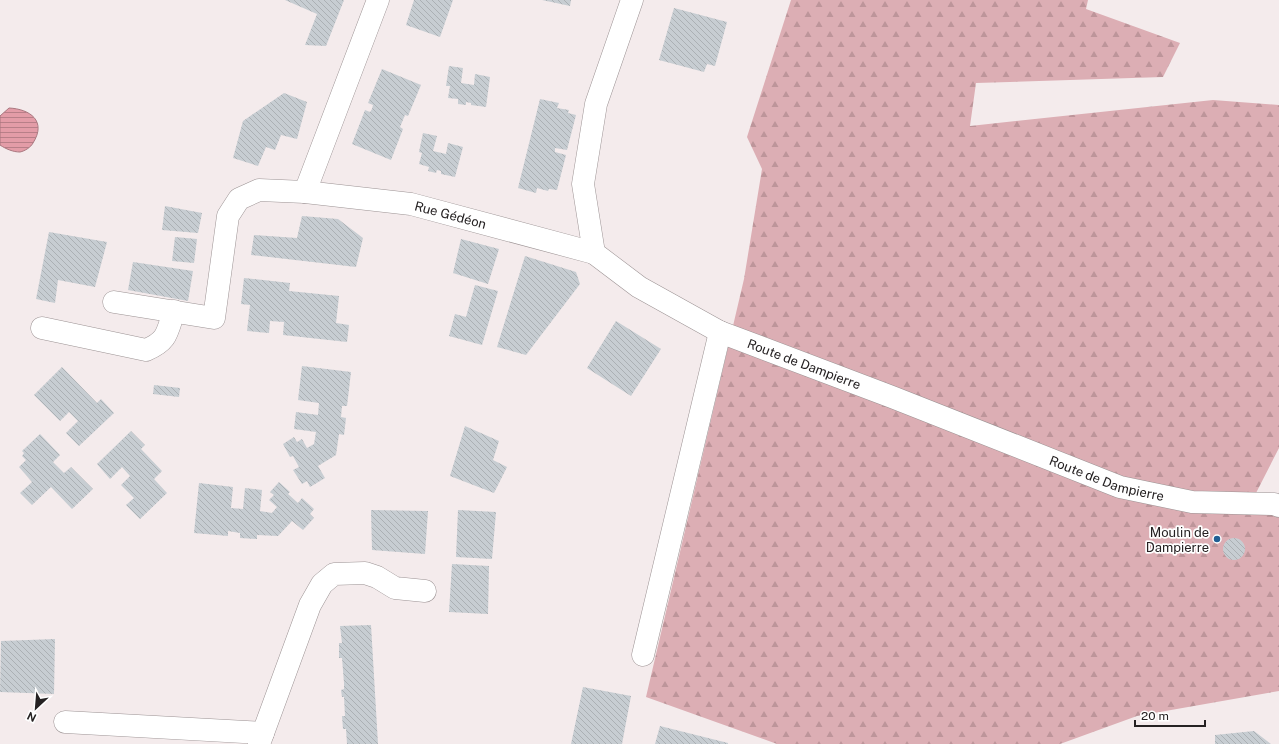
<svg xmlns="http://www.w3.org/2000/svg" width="1279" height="744" font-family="'Public Sans',sans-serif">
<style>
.forest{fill:url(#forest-firs)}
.water{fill:url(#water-rules);stroke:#aa777f}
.building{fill:url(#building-back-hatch)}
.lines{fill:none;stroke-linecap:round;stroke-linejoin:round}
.minor-casing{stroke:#9c9394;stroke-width:23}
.minor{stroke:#fff;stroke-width:22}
.poi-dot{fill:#205e94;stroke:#fff;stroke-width:1.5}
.labels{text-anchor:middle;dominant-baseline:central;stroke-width:3.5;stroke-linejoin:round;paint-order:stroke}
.street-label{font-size:13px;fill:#252122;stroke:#fff}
.poi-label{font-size:13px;fill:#252122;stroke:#fff;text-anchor:end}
</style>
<defs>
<pattern id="forest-firs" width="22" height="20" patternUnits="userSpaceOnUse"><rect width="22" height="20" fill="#dcaeb4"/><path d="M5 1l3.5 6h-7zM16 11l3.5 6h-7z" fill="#bd959a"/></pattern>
<pattern id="water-rules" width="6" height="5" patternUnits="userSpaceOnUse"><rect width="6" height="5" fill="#e39ca7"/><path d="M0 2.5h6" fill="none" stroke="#b87f88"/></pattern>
<pattern id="building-back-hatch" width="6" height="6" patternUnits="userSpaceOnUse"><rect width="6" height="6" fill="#c7cdd2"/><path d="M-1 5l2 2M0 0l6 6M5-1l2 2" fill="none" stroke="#abb0b4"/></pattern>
</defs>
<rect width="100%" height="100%" fill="#f4ebec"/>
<path class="forest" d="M791 0H1088L1086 9 1180 43 1163 77 976 83 970 126 1213 100 1279 105V448L1256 493 1279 514V691L1137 716 1060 744H777L646 697 744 279 762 169 747 137Z"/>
<path class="water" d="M9 108C30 109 47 121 33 143 31 147 25 151 20 152 13 152 6 149 0 145V116Z"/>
<path class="building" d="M285 0H344L326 46 305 45 317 14Z
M414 0H453L440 37 406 25Z
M542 0H571L570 6Z
M674 8 727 22 715 66 707 64 704 72 659 60Z
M449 66 463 68 461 83 474 85 475 74 490 77 486 107 471 105V103L466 102V105L458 104V99L448 98 450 86H446Z
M382 69 421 85 408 116 405 115 400 127 403 129 391 160 352 144 365 110 370 112 372 109 373 105 368 103Z
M284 93 307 102 297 139 281 135 275 150 266 147 258 166 233 158 243 121Z
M540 99 559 103 557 108 569 110 568 113 576 115 567 150 555 148V152L566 155 557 190 549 189 548 191 537 188 536 193 518 188Z
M423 133 437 136 433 151 446 154 448 143 463 147 455 177 441 174V171L437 170 436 173 428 171 429 167 419 164 422 153 419 152Z
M165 206 202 213 198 233 162 230Z
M302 216 338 219 363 238 356 267 251 255 254 235 297 238Z
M49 232 107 242 95 287 58 280 55 303 36 299Z
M175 237 197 239 194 263 172 261Z
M461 239 499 249 488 284 453 273Z
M525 256 576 272 580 284 526 355 497 347Z
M133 262 193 271 188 301 128 290Z
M244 278 290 283 289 291 339 296 336 323 349 325 347 342 283 335 284 322 270 321 269 333 247 331 250 305 241 304Z
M475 285 498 291 482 345 449 336 455 314 466 317Z
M616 321 661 349 631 396 587 368Z
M302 366 351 372 347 406H342L341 417 346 418 344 435 339 434 336 455 318 466 325 478 310 487 307 481 302 484 293 470 299 467 293 456 290 457 283 444 294 437 297 442 302 439 307 448 314 444 316 432 294 429 296 412 318 415 319 403 298 400Z
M62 367 97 403 101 399 114 413 79 446 66 433 78 421 69 412 60 421 34 395Z
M154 385 180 388 179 397 153 394Z
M465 426 499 441 493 460 507 467 494 493 450 476Z
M131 431 145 445 141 449 162 471 154 479 167 493 140 519 126 505 134 498 121 485 130 476 122 467 110 479 97 464Z
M40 434 60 455 53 462 64 473 71 467 93 489 72 509 51 487 32 505 20 493 32 482 19 467 26 460 22 456 24 453 22 451Z
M279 482 290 492 288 494 298 503 302 498 314 509 310 514 314 518 303 530 292 521 278 536 257 535V539L240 538V533L228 531V536L194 533 199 483 233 487 231 508 243 509 245 488 262 490 260 511 272 513 277 507 269 500 274 495 270 492Z
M371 510 428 511 425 554 372 550Z
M458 510 496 512 492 559 456 557Z
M1223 549a11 11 0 1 1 22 0a11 11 0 1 1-22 0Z
M452 564 489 566 488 614 449 612Z
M371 625 378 744H347L346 729H343L342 716H345L344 697H342L341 690 344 689V683L342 658H339V643H342L340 626Z
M55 639 54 694 0 692 1 641Z
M583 687 631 696 622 744H571Z
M660 726 728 743V744H655Z
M1254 731 1271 744H1215V735Z"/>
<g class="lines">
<g class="minor-casing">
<g id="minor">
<path id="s1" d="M378 0 305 192 411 204 594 253"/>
<path id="s2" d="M632 0 596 104 583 184 594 253 639 287 720 332 892 397 1120 487 1192 502 1274 504 1279 506"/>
<path d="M114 302 214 318 228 216 239 199 259 190 305 192"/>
<path d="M42 328 146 350C168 341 167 332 174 311"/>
<path d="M643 655 720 332"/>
<path d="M65 722 263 733"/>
<path d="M259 744 310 605 322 584 334 574 365 573 377 577 395 588 425 591"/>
</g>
</g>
<use href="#minor" class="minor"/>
</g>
<circle class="poi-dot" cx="1217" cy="539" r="4"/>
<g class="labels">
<g class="street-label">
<text stroke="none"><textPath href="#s1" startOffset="353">Rue Gédéon</textPath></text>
<text stroke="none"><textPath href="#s2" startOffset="500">Route de Dampierre</textPath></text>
<text stroke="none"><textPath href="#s2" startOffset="824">Route de Dampierre</textPath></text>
</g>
<g class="poi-label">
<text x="1209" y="532">Moulin de<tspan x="1209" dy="15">Dampierre</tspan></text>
</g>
</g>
<g transform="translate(36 708) rotate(206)" stroke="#ffffff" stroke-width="3" paint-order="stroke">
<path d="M0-3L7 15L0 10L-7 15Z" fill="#252122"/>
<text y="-6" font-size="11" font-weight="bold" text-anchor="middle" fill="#252122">N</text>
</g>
<path d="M1135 720v6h70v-6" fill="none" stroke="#252122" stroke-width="2"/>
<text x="1141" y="720" font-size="12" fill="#252122" stroke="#ffffff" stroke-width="3" paint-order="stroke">20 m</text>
</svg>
